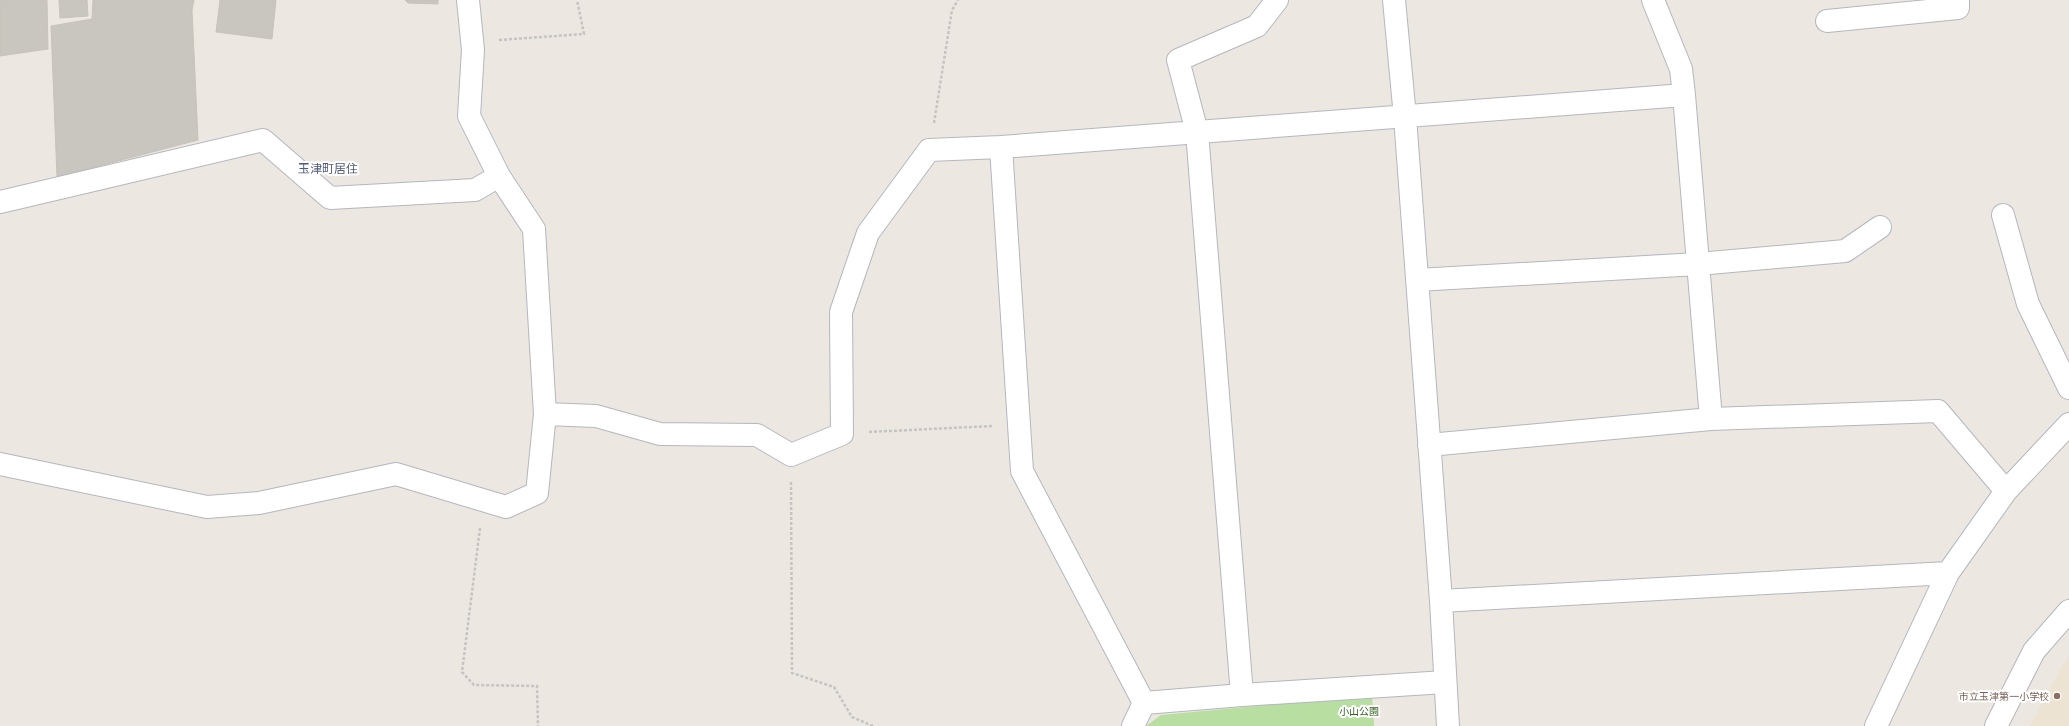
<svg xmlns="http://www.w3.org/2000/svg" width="2069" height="726" font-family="'DejaVu Sans','Noto Sans JP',sans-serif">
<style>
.education{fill:#ece3d2}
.green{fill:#b9dea2}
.building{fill:#c9c5bf;stroke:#c8c3ba}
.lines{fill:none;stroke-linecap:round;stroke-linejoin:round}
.minor-casing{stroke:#b4b7bf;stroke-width:24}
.path{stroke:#c4c4c4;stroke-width:2.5;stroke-dasharray:3 2;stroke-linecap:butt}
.minor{stroke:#fff;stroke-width:22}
.education-dot{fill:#8d6e63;stroke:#fff;stroke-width:1.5}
.labels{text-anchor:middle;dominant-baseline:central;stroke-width:4;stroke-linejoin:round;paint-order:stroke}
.education-label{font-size:10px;fill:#785e54;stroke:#fff;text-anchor:end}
.park-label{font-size:10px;fill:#326422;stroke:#fff}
.quarter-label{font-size:12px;fill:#505a7a;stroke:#fff}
</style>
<rect width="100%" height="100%" fill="#ede7e1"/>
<path class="education" d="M2069 656V726H2030L2062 666Z"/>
<path class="green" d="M1372 695 1374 726H1146L1161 715Z"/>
<path class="building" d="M0 0H47L48 49 0 56Z
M59 0H87L88 16 60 18Z
M93 0H194L192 10 198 140 57 177 51 26 92 19Z
M220 0H276L272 39 216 32Z
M405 0H438V4L408 3Z"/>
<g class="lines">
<g class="minor-casing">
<path id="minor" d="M1394 0 1405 117 1441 601 1448 726
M1653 0 1681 69 1684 95
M1827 21 1958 8V0
M0 202 263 140 330 198 475 190 499 176
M2003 215 2028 304 2069 388
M1417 280 1698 264 1845 251 1880 227
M545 414 596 416 660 434 757 435 791 455 842 434 841 312 868 233 929 150 1001 147
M1429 445 1711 419 1938 411 2006 491
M0 464 207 507 259 503 396 474 506 507 537 493 545 414 534 229 499 176 469 116 473 50 468 0
M1441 601 1948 573
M1445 682 1242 695 1144 703 1022 471 1001 147 1684 95 1711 419
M1242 695 1197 132 1178 60 1257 26 1277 0
M1133 726 1144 703
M1876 726 1948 573 2006 491 2069 424
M1996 726 2034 651 2069 611"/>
</g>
<path class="path" d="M499 40 584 34 577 0
M934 123 952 10 958 0
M869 432 992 426
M791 482 792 673 834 687 852 717 873 726
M480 528 462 672 474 685 537 686 538 726"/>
<use href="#minor" class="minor"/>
</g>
<circle class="education-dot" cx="2057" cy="696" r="4"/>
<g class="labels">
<g class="education-label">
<text x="2049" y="696">市立玉津第一小学校</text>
</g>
<g class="park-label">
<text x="1359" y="711">小山公園</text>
</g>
<g class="quarter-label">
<text x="328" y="169">玉津町居住</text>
</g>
</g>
</svg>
